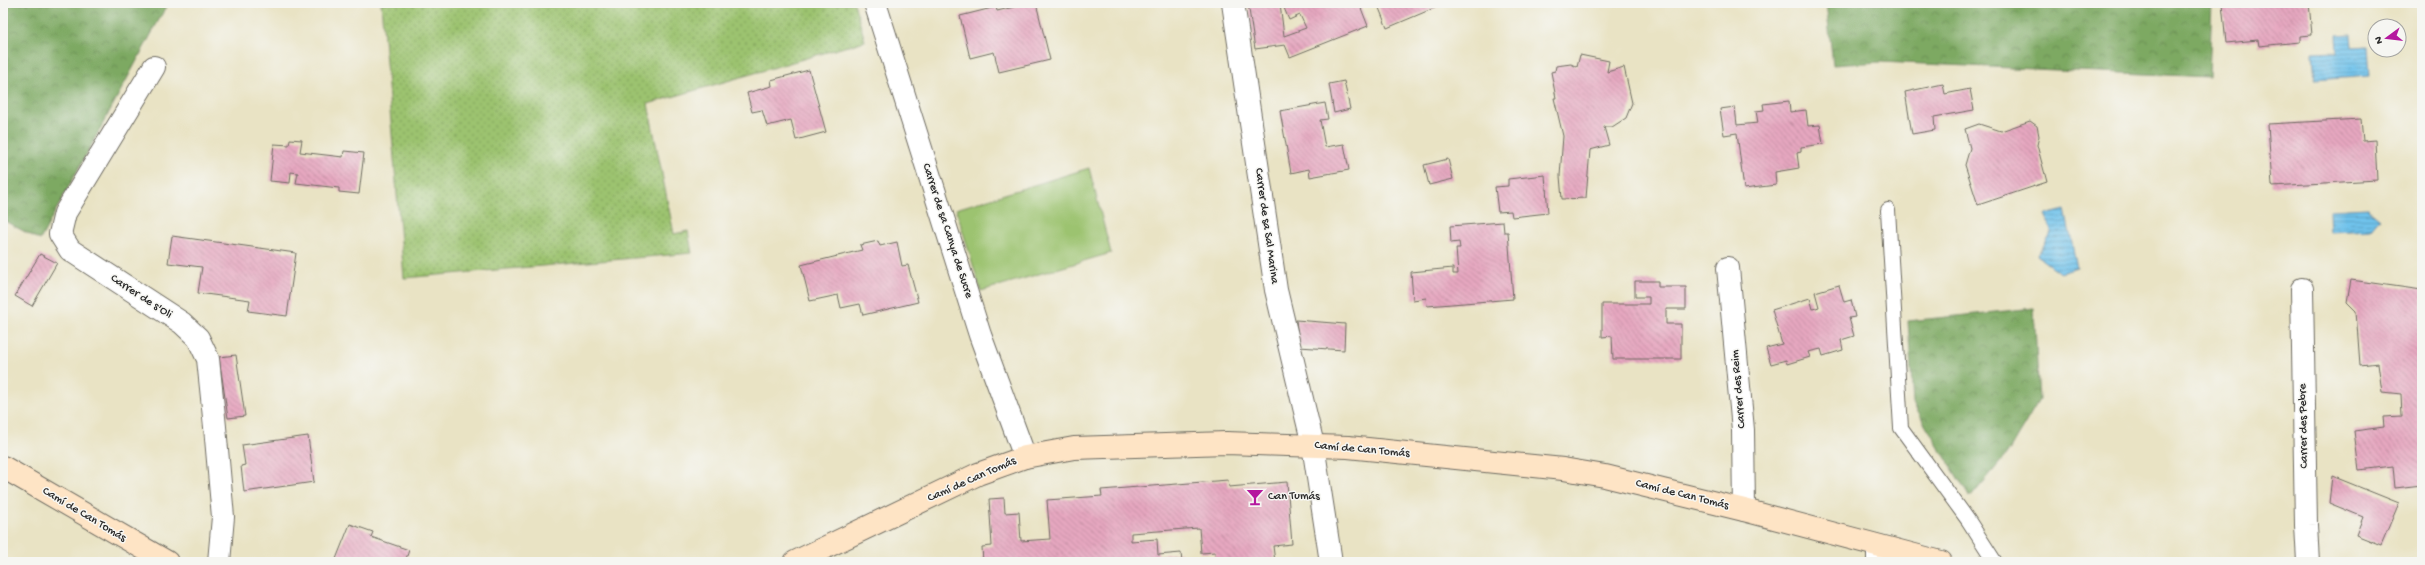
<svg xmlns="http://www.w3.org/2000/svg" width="2425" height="565" font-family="'Gochi Hand',sans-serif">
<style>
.grass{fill:url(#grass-dots);stroke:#64774d}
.forest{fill:url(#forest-crowns);stroke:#546a46}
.garden{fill:#9cc36f;stroke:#64774d}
.water{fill:url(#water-rules);stroke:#4d768b}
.building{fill:url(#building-back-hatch)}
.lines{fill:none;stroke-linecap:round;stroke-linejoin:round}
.lane-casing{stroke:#6e6b61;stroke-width:16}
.street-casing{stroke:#6e6b61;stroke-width:24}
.secondary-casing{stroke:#6e6b61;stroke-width:24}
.lane{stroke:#fff;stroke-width:14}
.street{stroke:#fff;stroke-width:22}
.secondary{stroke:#fee4c5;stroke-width:22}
.labels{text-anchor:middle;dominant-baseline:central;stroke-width:3;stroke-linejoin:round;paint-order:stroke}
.street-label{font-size:12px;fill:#2b2b2b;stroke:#f6f6f2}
.poi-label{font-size:12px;fill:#2b2b2b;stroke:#f6f6f2;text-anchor:start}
</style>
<defs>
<pattern id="grass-dots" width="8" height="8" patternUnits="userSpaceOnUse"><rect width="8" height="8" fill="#9cc36f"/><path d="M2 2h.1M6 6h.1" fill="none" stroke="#7f9f5b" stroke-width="1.8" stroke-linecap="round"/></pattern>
<pattern id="forest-crowns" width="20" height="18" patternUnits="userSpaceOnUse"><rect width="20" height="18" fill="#7da962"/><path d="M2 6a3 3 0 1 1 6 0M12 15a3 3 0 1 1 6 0" fill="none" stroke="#678a51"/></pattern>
<pattern id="water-rules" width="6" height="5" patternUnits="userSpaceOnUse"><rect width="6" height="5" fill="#6fc2eb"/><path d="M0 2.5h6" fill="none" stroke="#5b9ebf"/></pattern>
<pattern id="building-back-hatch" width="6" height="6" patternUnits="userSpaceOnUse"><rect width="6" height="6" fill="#e6a7c0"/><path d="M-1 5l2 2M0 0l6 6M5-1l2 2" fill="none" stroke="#bb889c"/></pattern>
</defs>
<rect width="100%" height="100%" fill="#f6f6f2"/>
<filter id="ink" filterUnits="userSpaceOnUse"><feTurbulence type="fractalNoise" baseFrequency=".025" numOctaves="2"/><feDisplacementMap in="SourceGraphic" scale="8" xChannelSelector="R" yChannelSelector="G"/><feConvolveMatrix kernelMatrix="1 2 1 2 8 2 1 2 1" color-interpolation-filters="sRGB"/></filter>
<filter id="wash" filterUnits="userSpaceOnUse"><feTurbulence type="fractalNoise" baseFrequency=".012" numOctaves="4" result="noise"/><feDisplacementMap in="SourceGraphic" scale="16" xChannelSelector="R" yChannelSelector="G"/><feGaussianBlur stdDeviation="0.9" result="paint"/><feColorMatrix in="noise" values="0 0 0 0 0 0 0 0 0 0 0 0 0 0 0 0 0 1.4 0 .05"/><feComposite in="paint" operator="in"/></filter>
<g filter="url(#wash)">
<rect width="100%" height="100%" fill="#e9e3c4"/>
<path class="grass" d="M381 3H854L865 41 648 104 674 234 688 231 692 253 404 278Z"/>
<path class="forest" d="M3 3H168L40 240 3 220Z
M1826 3H2212L2209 77 1880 62 1833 65Z
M2034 308 2039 400 2007 454 1970 498 1913 404 1908 321Z"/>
<path class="garden" d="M1089 168 1111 253 981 291 956 209Z"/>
<path class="water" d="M2351 34 2352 48 2368 47 2370 76 2315 80 2313 53 2338 52 2337 35Z
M2368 208 2380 218 2370 230 2330 232 2329 210Z
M2065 210 2077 268 2060 273 2037 256 2052 232 2045 215Z"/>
<g id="blocks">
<path class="building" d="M1031 3H1036L1050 60 999 72 994 52 970 58 960 16 996 7 997 11Z
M1248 3H1280L1284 36 1306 28 1300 15 1289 20 1282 3H1359L1368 26 1290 57 1285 45 1255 49Z
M1377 3H1438L1439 6 1387 28Z
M2222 3H2309L2312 35 2300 36V42L2259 46 2258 40 2226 43Z
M1580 55 1609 61 1607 72 1624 67 1632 103 1626 118 1612 127H1604L1609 145 1590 150 1586 198 1562 199 1560 176 1563 136 1554 98H1556L1551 72 1555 71 1556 66 1571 64 1577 67Z
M809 70 826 132 796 140 791 120 767 126 762 110 752 112 747 93 772 86 771 80Z
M1344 81 1350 109 1334 113 1329 84Z
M1943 84 1945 94 1970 89 1974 110 1934 117 1935 130 1912 134 1905 92Z
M1789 101 1790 112 1806 110 1808 126 1820 125 1823 144 1801 147V152L1797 153 1799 168 1775 172 1776 185 1744 189 1737 133 1724 135 1720 109 1735 107 1737 125 1758 123 1756 111 1764 110 1763 104Z
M1325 103 1328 119 1320 120 1325 147 1344 144 1349 170 1310 177 1309 169 1291 173 1280 111Z
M2361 119 2363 141 2375 140 2377 180 2272 186 2268 124Z
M2030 121 2037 126 2039 136 2037 145 2047 182 1978 205 1965 165 1970 148 1965 129 1979 124 2001 131Z
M290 139 302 140 300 152 343 157 344 151 364 153 359 194 339 192V188L296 183 298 173 291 172 290 183 270 181 274 144 289 145Z
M1448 159 1453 179 1429 185 1424 165Z
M1545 175 1548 213 1512 217 1511 211 1498 212 1495 187 1508 186V179Z
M1503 222 1504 232H1508L1513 299 1427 306 1426 298 1413 300 1411 272 1453 268V274H1458L1456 248H1460L1459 242 1451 243 1450 226Z
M172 236 296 253 287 316 248 311 250 300 198 293 202 267 168 263Z
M878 241 880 246 897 242 902 266 908 265 918 302 863 315 860 304 841 308 838 295 810 301 801 265 862 250 860 245Z
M40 254 57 263 32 306 15 296Z
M2351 280 2422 290V485L2395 488 2393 466 2359 470 2354 431 2384 427 2383 417 2402 416 2401 394 2382 392 2378 363 2360 365 2356 311 2347 302Z
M1635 281H1658V287H1686V309H1666V324H1681V359H1613L1612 336 1602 337V304H1649V297H1635Z
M1839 285 1844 302 1851 300 1855 317 1849 318 1854 336 1841 340 1843 350 1823 356 1821 349 1808 352 1810 357 1787 364 1786 360 1771 364 1766 348 1782 344 1772 310 1810 298 1813 309 1819 307 1815 292Z
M1296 320 1345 324 1344 350 1299 347Z
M236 355 245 416 228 418 219 357Z
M308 436 314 482 244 492 241 466 245 465 242 445Z
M2332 476 2399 503 2381 545 2356 535 2363 517 2329 503Z
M1228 480 1229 487 1287 482 1292 544 1273 546 1275 562H1216L1215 552 1201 553 1199 528 1131 533V541L1157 539 1158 555 1181 553 1182 562H983L982 547 992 546 989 499 1004 498 1005 513 1019 512 1021 541 1050 539 1047 500 1102 496 1101 490Z
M350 524 373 532 371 537 409 550 405 562H345L336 559Z"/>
</g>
</g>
<g filter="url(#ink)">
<use href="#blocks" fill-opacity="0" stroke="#6e6b61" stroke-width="1"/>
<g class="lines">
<g class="lane-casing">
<path id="lane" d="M1888 210 1901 428 1968 520 1995 562"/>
</g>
<g class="street-casing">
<path id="street" d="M875 3 980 335 1025 457
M1233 3 1276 290 1313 445 1331 562
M154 67 65 213 60 234 70 250 182 323 198 338 208 359 215 427 223 517 219 562
M1728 268 1743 430 1744 510
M2302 289 2306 525 2308 562
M1878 562V546"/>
</g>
<g class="secondary-casing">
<path id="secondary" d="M3 467 167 562
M795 562 978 474 1025 457 1074 448 1226 443 1348 447 1563 469 1605 476 1744 510 1941 562"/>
</g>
<use href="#lane" class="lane"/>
<use href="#street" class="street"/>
<use href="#secondary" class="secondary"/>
</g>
</g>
<defs>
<g id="bar-bare" transform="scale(1.38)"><path d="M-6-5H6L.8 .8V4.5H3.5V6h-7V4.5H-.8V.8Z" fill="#b5179e" stroke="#f6f6f2" stroke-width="2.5" paint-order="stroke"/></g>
</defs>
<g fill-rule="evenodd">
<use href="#bar-bare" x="1255" y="497"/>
</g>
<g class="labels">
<g class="street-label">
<text transform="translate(1266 226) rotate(82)">Carrer de sa Sal Marina</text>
<text transform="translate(947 231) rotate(72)">Carrer de sa Canya de Sucre</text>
<text transform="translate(141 297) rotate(33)">Carrer de s'Oli</text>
<text transform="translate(1739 389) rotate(-95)">Carrer des Reim</text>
<text transform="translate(2304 426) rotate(-91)">Carrer des Pebre</text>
<text transform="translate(1362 450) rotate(5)">Camí de Can Tomás</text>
<text transform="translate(972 480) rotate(-24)">Camí de Can Tomás</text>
<text transform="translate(1682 495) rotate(14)">Camí de Can Tomás</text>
<text transform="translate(84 515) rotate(31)">Camí de Can Tomás</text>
</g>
<g class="poi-label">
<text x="1268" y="497">Can Tumás</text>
</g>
</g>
<rect width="2425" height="565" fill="none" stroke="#f6f6f2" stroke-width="16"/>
<g transform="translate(2387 38) rotate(255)"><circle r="19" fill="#f6f6f2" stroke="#a5a5a2"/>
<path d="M0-3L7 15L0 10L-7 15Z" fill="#b5179e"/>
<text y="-6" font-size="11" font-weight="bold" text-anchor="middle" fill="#2b2b2b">N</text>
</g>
</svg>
